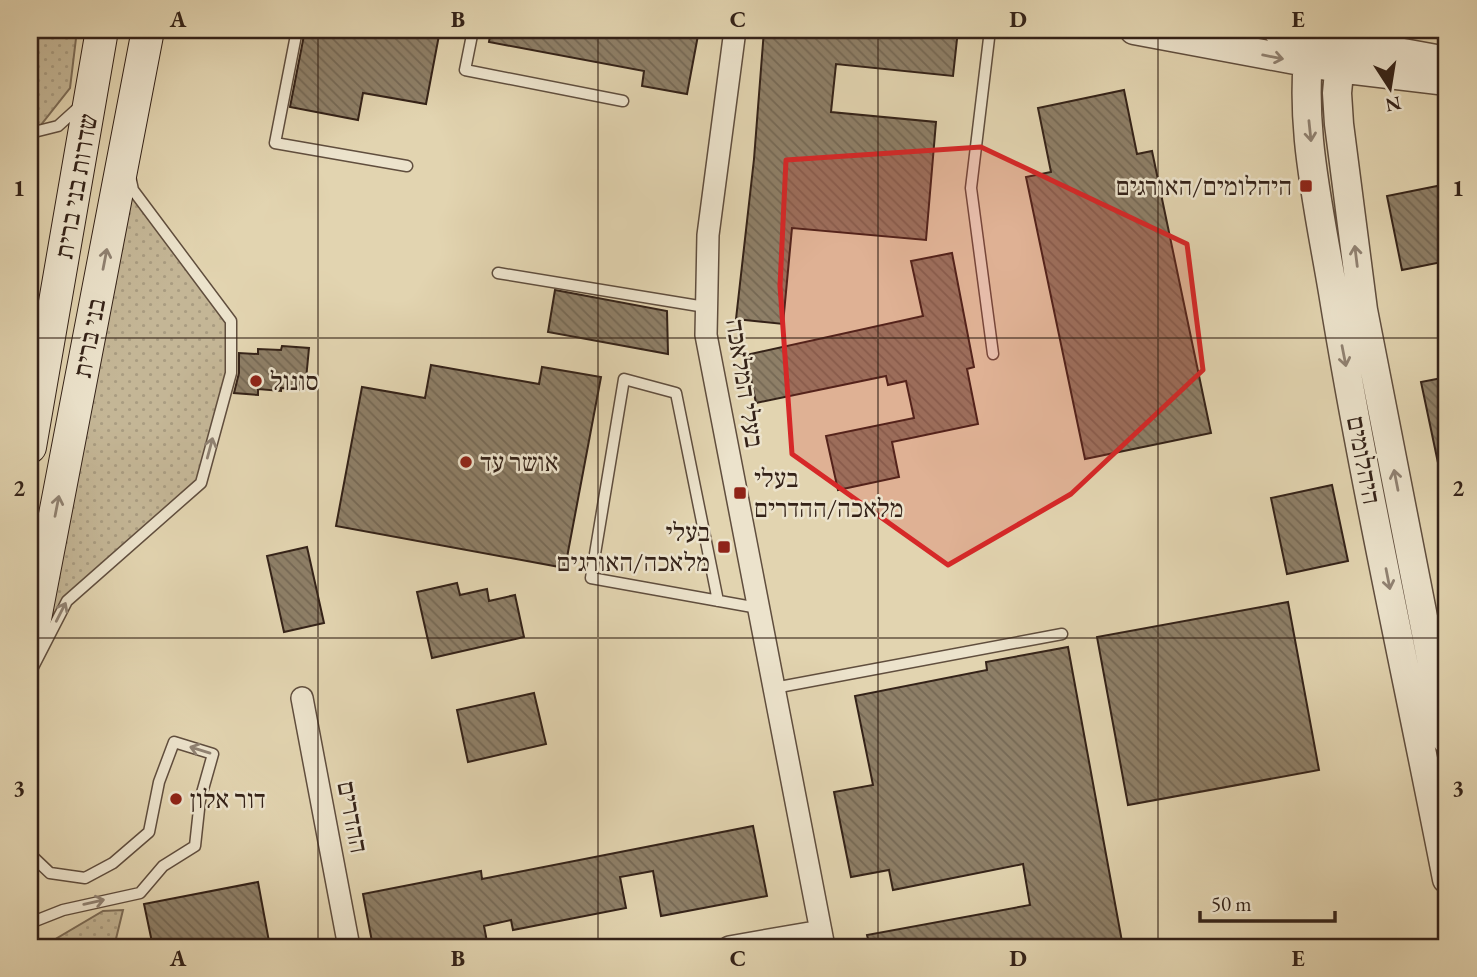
<svg xmlns="http://www.w3.org/2000/svg" width="1477" height="977" font-family="'EB Garamond','Frank Ruhl Libre',serif">
<style>
.grass{fill:url(#grass-dots);stroke:#7c6c57;stroke-width:2}
.building{fill:url(#building-back-hatch);stroke:#342218;stroke-width:2}
.lines{fill:none;stroke-linecap:round;stroke-linejoin:round}
.service-casing{stroke:#604e3e;stroke-width:13}
.minor-casing{stroke:#604e3e;stroke-width:24}
.tertiary-casing{stroke:#604e3e;stroke-width:31}
.secondary-casing{stroke:#342218;stroke-width:34}
.service{stroke:#ece3cc;stroke-width:10}
.minor{stroke:#ece3cc;stroke-width:21}
.tertiary{stroke:#ece3cc;stroke-width:28}
.secondary{stroke:#ece3cc;stroke-width:32}
.oneway{stroke:#908272}
.marked{fill:#d62828;fill-opacity:0.2;stroke:#d62828;stroke-width:5;stroke-linejoin:round}
.grid{fill:none;stroke:#342218;stroke-width:2;stroke-opacity:0.55}
.poi-dot{fill:#8f2418;stroke:#ece3cc;stroke-width:2.5}
.labels{text-anchor:middle;dominant-baseline:central;stroke-width:5;stroke-linejoin:round;paint-order:stroke}
.street-label{font-size:26px;fill:#342218;stroke:#ece3cc}
.poi-label{font-size:26px;fill:#342218;stroke:#ece3cc;text-anchor:start}
.neatline{fill:none;stroke:#342218;stroke-width:2.5}
.grid-label{font-size:23px;text-anchor:middle;font-weight:bold;fill:#342218}
</style>
<defs>
<pattern id="grass-dots" width="8" height="8" patternUnits="userSpaceOnUse" patternTransform="scale(1.75)"><rect width="8" height="8" fill="#c4b696"/><path d="M2 2h.1M6 6h.1" fill="none" stroke="#a99c81" stroke-width="1.8" stroke-linecap="round"/></pattern>
<pattern id="building-back-hatch" width="6" height="6" patternUnits="userSpaceOnUse" patternTransform="scale(1.75)"><rect width="6" height="6" fill="#8e7f67"/><path d="M-1 5l2 2M0 0l6 6M5-1l2 2" fill="none" stroke="#756854"/></pattern>
</defs>
<rect width="100%" height="100%" fill="#e2d4b0"/>
<filter id="stains"><feTurbulence type="fractalNoise" baseFrequency=".00286" numOctaves="4"/><feColorMatrix values="0 0 0 0 .2 0 0 0 0 .09 0 0 0 0 .02 0 0 0 .5 -.17"/></filter>
<radialGradient id="worn" r=".72"><stop offset=".6" stop-color="#630" stop-opacity="0"/><stop offset="1" stop-color="#630" stop-opacity=".3"/></radialGradient>
<path class="grass" d="M30 30H77L70 88 40 126 30 123Z
M133 190 231 321V373L201 483 32 633Z
M123 910 114 947H42L103 911Z"/>
<path class="building" d="M305 30H440L426 104 363 93 358 120 290 107Z
M491 30H699L687 94 642 86 644 71 489 42Z
M764 30H958L953 76 836 64 831 112 936 122 926 240 792 228 783 324 736 319 754 159Z
M1124 90 1137 154 1152 151 1211 433 1085 459 1026 177 1051 172 1038 108Z
M1447 184V261L1402 270 1387 196Z
M952 253 974 367 967 369 978 424 892 442 899 477 838 490 826 436 914 418 906 381 888 385 886 376 756 403 746 355 923 316 911 261Z
M555 290 667 311 668 354 548 332Z
M282 346 309 348 305 390 281 388V391L258 389V395L234 393 239 373V353L258 354V349L281 350Z
M431 365 539 384 542 367 601 377 565 568 336 526 362 387 425 398Z
M1447 377V476L1441 477 1421 382Z
M1332 485 1348 561 1287 574 1271 498Z
M307 547 324 623 284 632 267 556Z
M457 583 460 595 487 589 489 601 515 595 524 637 432 658 417 592Z
M1288 602 1319 770 1128 805 1097 637Z
M1068 647 1123 947H870L867 935 1030 905 1023 864 893 890 889 870 851 877 834 792 873 785 855 696 987 670 986 662Z
M534 693 546 744 468 762 457 710Z
M753 826 767 896 661 916 653 871 620 877 626 908 513 930 511 920 484 926 488 947H373L363 894 481 871 482 879Z
M258 882 270 947H153L144 904Z"/>
<g class="lines">
<g class="service-casing">
<path id="service" d="M297 30 275 143 407 166
M473 30 465 70 623 101
M990 30 971 188 993 354
M30 133 58 126 79 107
M498 273 705 307
M30 310 42 328
M718 601 676 393 624 379 591 578 758 608
M30 673 67 601 201 483 231 373V321L133 190 130 176
M774 688 1062 634
M30 854 50 873 85 878 113 863 149 832 159 782 174 742 213 754 200 800 195 846 163 866 140 893 63 910 30 923"/>
</g>
<g class="minor-casing">
<path id="minor" d="M735 30 708 235 706 335 824 947
M302 698 349 947
M729 947 821 931"/>
</g>
<g class="tertiary-casing">
<path id="tertiary" d="M1134 30 1338 68 1447 81
M1277 30 1447 61
M1312 30C1296 115 1319 208 1333 292 1365 489 1409 684 1447 879
M1343 30 1337 93 1339 124 1363 310 1447 740"/>
</g>
<g class="secondary-casing">
<path id="secondary" d="M30 447 102 30
M30 645 148 30"/>
</g>
<use href="#service" class="service"/>
<use href="#minor" class="minor"/>
<use href="#tertiary" class="tertiary"/>
<use href="#secondary" class="secondary"/>
</g>
<defs><path id="oneway-shaft" d="M-6 0H5M1.5-3L5.5 0L1.5 3" fill="none" stroke-width="1.6" stroke-linecap="round" stroke-linejoin="round" transform="scale(1.75)"/></defs>
<g class="oneway">
<use href="#oneway-shaft" transform="translate(1273 57) rotate(11)"/>
<use href="#oneway-shaft" transform="translate(1310 131) rotate(84)"/>
<use href="#oneway-shaft" transform="translate(1356 256) rotate(-97)"/>
<use href="#oneway-shaft" transform="translate(105 259) rotate(-79)"/>
<use href="#oneway-shaft" transform="translate(1344 356) rotate(79)"/>
<use href="#oneway-shaft" transform="translate(210 448) rotate(-75)"/>
<use href="#oneway-shaft" transform="translate(1396 480) rotate(-101)"/>
<use href="#oneway-shaft" transform="translate(57 506) rotate(-79)"/>
<use href="#oneway-shaft" transform="translate(1388 579) rotate(79)"/>
<use href="#oneway-shaft" transform="translate(61 612) rotate(-63)"/>
<use href="#oneway-shaft" transform="translate(200 750) rotate(-163)"/>
<use href="#oneway-shaft" transform="translate(94 902) rotate(-13)"/>
</g>
<path class="marked" d="M981 147 1187 244 1203 370 1071 494 948 565 792 454 780 286 786 160Z"/>
<path class="grid" d="M318 30V947M598 30V947M878 30V947M1158 30V947M30 338H1447M30 638H1447"/>
<g class="poi-dot">
<rect x="1299" y="179" width="14" height="14" rx="3.5"/>
<circle cx="256" cy="381" r="7"/>
<circle cx="466" cy="462" r="7"/>
<rect x="733" y="486" width="14" height="14" rx="3.5"/>
<rect x="717" y="540" width="14" height="14" rx="3.5"/>
<circle cx="176" cy="799" r="7"/>
</g>
<g class="labels">
<g class="street-label">
<text transform="translate(76 186) rotate(-80)">שדרות בני ברית</text>
<text transform="translate(89 338) rotate(-79)">בני ברית</text>
<text transform="translate(745 383) rotate(81)">בעלי המלאכה</text>
<text transform="translate(1364 460) rotate(79)">היהלומים</text>
<text transform="translate(353 817) rotate(79)">ההדרים</text>
</g>
<g class="poi-label">
<text x="1292" y="186" text-anchor="end">היהלומים/האורגים</text>
<text x="270" y="381">סונול</text>
<text x="480" y="462">אושר עד</text>
<text x="754" y="478">בעלי<tspan x="754" dy="30">מלאכה/ההדרים</tspan></text>
<text x="710" y="532" text-anchor="end">בעלי<tspan x="710" dy="30">מלאכה/האורגים</tspan></text>
<text x="190" y="799">דור אלון</text>
</g>
</g>
<rect width="1477" height="977" fill="none" stroke="#e2d4b0" stroke-width="77"/>
<g transform="translate(1390 88) rotate(168)" stroke="#ece3cc" stroke-width="5" paint-order="stroke">
<path d="M0-5L12 26L0 18L-12 26Z" fill="#342218"/>
<text y="-10" font-size="19" font-weight="bold" text-anchor="middle" fill="#342218">N</text>
</g>
<path d="M1200 911v10h135v-10" fill="none" stroke="#342218" stroke-width="3.5"/>
<text x="1211" y="911" font-size="21" fill="#342218" stroke="#ece3cc" stroke-width="5" paint-order="stroke">50 m</text>
<rect x="38" y="38" width="1400" height="901" class="neatline"/>
<g class="grid-label">
<text x="178" y="27">A</text>
<text x="458" y="27">B</text>
<text x="738" y="27">C</text>
<text x="1018" y="27">D</text>
<text x="1298" y="27">E</text>
<text x="19" y="196">1</text>
<text x="1458" y="196">1</text>
<text x="19" y="496">2</text>
<text x="1458" y="496">2</text>
<text x="19" y="796">3</text>
<text x="1458" y="796">3</text>
<text x="178" y="966">A</text>
<text x="458" y="966">B</text>
<text x="738" y="966">C</text>
<text x="1018" y="966">D</text>
<text x="1298" y="966">E</text>
</g>
<rect width="100%" height="100%" filter="url(#stains)"/>
<rect width="100%" height="100%" fill="url(#worn)"/>
</svg>
